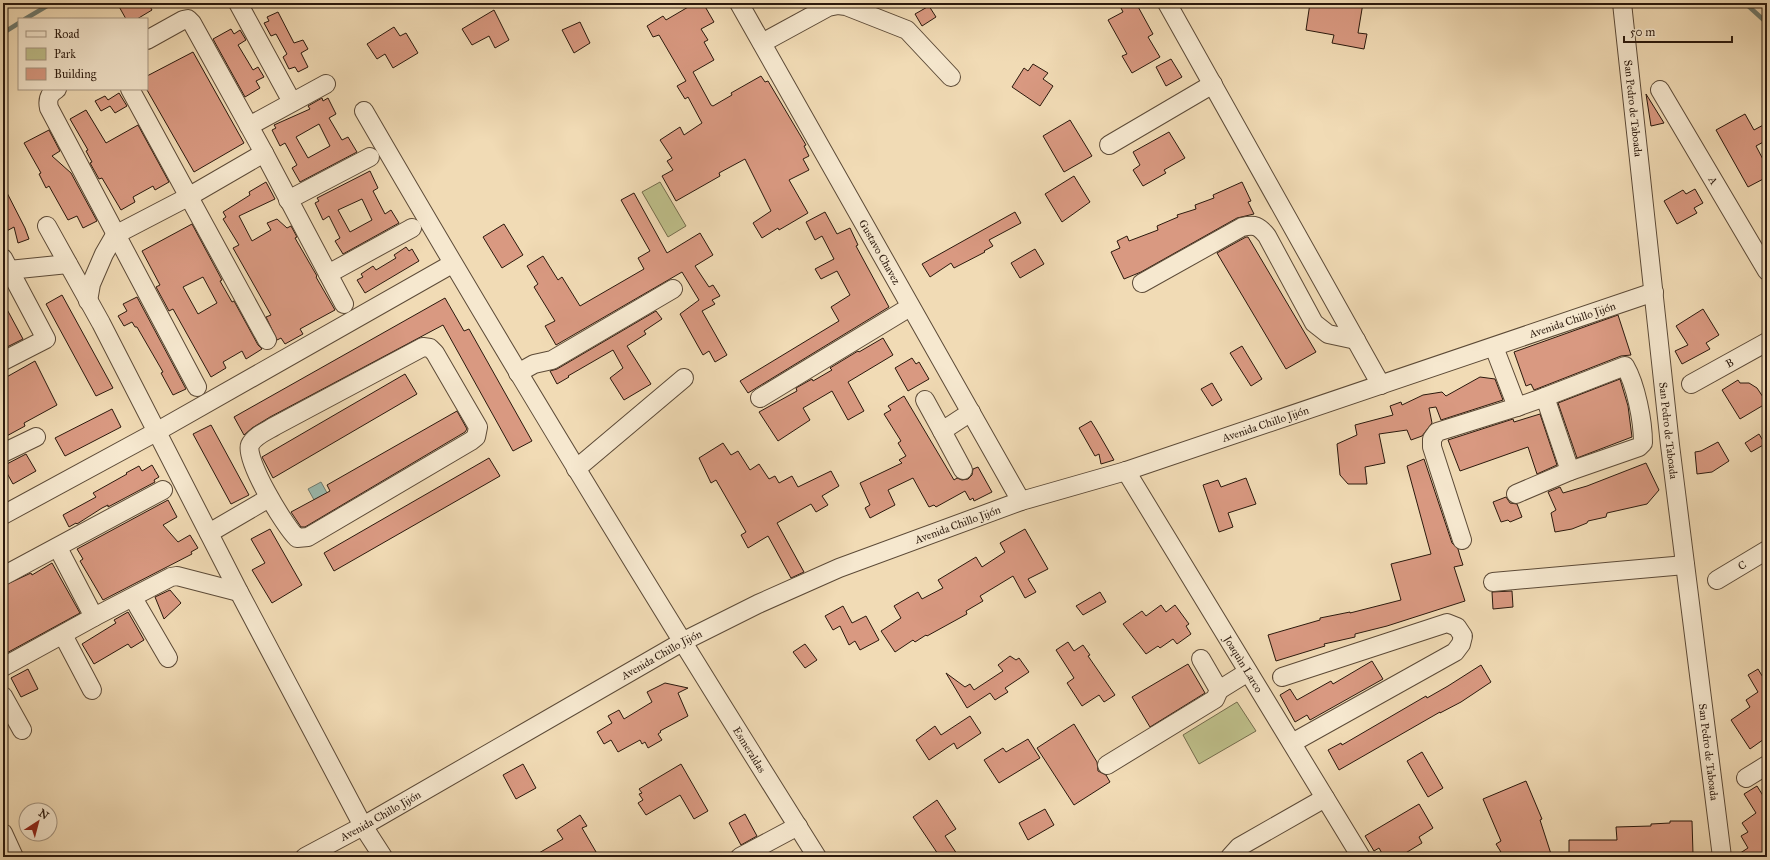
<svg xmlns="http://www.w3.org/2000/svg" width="1770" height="860" font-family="'IM FELL Great Primer',serif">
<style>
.green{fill:#bebf8a;stroke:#746c4c}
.water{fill:#9bbbb0;stroke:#6e7a6f}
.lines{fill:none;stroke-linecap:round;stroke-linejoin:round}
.stream{stroke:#6e7a6f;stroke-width:4.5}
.building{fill:#d99981;stroke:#2b190d;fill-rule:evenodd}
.minor-casing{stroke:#5c4a37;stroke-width:20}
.minor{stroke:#f6e8cf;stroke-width:18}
.labels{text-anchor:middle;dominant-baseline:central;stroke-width:3.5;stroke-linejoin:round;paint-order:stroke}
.street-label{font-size:11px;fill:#2b190d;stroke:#f6e8cf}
</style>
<rect width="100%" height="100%" fill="#f1dbb5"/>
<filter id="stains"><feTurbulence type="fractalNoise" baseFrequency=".005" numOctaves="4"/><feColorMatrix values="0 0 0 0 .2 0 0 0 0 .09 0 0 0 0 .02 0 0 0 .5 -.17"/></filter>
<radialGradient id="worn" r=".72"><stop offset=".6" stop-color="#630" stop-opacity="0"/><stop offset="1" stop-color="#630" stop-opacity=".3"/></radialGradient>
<path class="green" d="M660 182 686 226 668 237 642 192Z
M1237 702 1256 731 1199 764 1183 735Z"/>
<path class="water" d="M321 482 331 500 318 507 308 489Z"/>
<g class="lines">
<path class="stream" d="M1745 3 1767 23
M25 19 52 3
M3 33 19 23"/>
</g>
<path class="building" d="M117 3H148L152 10 137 19H126Z
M695 3H703L714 22 701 29 708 40 704 42 714 60 693 72 711 105 713 106 732 95 731 93 761 76 765 82 768 81 806 145 804 146 809 156 803 159 809 170 789 180 808 213 779 230 778 228 762 238 753 223 771 211 745 159 719 173 720 176 676 201 662 176 673 170 667 161 672 158 660 140 680 127 684 135 702 123 688 97 685 99 677 86 686 81 659 35 653 37 647 26 663 16 666 20Z
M1130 3H1136L1153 34 1148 37 1160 57 1132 73 1122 56 1127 54 1108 20 1123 12 1121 8Z
M1310 3H1329L1350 7 1351 3H1363L1358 33 1367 34 1364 49 1332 43 1334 35 1306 30Z
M929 6 936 17 922 26 915 14Z
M494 10 509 40 495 48 489 36 472 45 462 29Z
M278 12 294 43 303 40 308 49 301 53 308 67 298 72 295 67 289 69 283 57 287 54 276 34 271 36 264 23 269 21 267 17Z
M580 22 590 43 574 53 562 30Z
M394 27 400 36 406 33 418 53 393 68 385 54 377 59 367 44Z
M231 29 234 34 240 30 246 40 238 45 253 70 258 67 264 77 256 81 260 88 245 97 213 39Z
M193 52 244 143 194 172 147 90V76Z
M1171 59 1182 77 1166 86 1156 67Z
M1033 64 1048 73 1043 79 1053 86 1040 106 1012 87 1024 68 1028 71Z
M119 93 127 106 115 113 110 106 101 111 95 101 105 96 108 100Z
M1646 94 1664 123 1651 126Z
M322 98 323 101 328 98 336 114 329 118 342 140 348 137 357 152 300 182 292 168 297 165 285 143 280 146 272 130 276 128 274 125 310 109 308 106ZM319 124 330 146 308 158 296 137Z
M86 110 106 143 138 125 169 182 155 190 153 186 133 197 135 202 121 210 102 178 99 179 90 163 92 162 86 151 88 150 70 119Z
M1745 114 1754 130 1767 123V140L1756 146 1767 167V177L1748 187 1716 130Z
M1070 120 1092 156 1064 172 1043 136Z
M49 130 60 151 52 156 71 173 97 221 83 228 77 216 68 220 49 186 46 188 39 174 41 173 24 143Z
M1169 132 1185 158 1164 170 1166 173 1143 186 1133 170 1140 165 1133 152Z
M370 171 378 188 373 191 385 214 391 210 399 223 343 254 335 241 340 238 329 216 323 220 315 203 319 201 317 198ZM362 199 372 220 350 232 338 210Z
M1074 176 1090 202 1062 222 1045 194Z
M266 182 275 199 239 216 252 241 271 230 267 223 277 219 287 228 291 226 297 237 295 238 317 276 316 277 335 310 300 329 303 334 285 344 281 338 277 340 266 317 271 315 233 248 239 245 223 219 226 217 223 212 250 195 249 192Z
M1242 182 1251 201 1248 202 1254 214 1237 218 1141 272 1124 279 1111 252 1120 248 1117 241 1127 236 1129 241 1158 230 1157 226 1178 217 1177 215 1196 209 1195 205 1214 198 1213 195Z
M3 185 25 228 29 239 18 243 14 227 3 233Z
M1695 189 1703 203 1694 208 1697 213 1677 224 1664 201 1683 190 1686 194Z
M634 193 667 253 700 233 713 255 695 266 709 287 713 285 720 296 712 300 715 304 702 311 727 355 715 362 709 351 703 355 680 314 699 300 682 272 556 345 545 326 555 321 534 287 538 284 527 266 543 256 558 280 562 277 580 306 644 269 638 258 650 251 621 200Z
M825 212 837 234 850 228 858 245 856 246 889 307 748 393 740 381 839 321 831 307 850 295 837 271 821 279 815 269 834 259 822 236 815 240 806 222Z
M1015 212 1021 223 989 240 993 246 984 251 985 252 954 268 951 263 930 277 922 264Z
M192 224 222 280 220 281 232 302 234 301 258 345 262 349 246 359 242 351 223 362 226 368 211 377 173 309 169 311 156 287 160 285 142 251ZM203 277 217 303 198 314 183 287Z
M504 224 523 255 502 268 483 237Z
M1246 237H1248L1316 352 1286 369 1217 253Z
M406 247 409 251 412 249 419 261 365 293 357 280 363 277 361 274 373 266 376 270 396 258 394 255Z
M1035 249 1044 264 1020 278 1011 263Z
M62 295 113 388 96 396 46 304Z
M137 297 186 389 173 395 161 373 163 372 137 327H135L132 322 124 326 118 316 127 311 123 304Z
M445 298 464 331 469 329 532 441 513 451 443 325 270 417 252 428 244 435 234 417Z
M3 302 23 339 3 349Z
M1703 309 1719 335 1706 343 1710 349 1682 364 1675 351 1688 345 1676 326Z
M656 311 662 319 644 331 646 334 627 346 651 384 624 400 610 378 623 368 613 350 568 376 569 377 557 384 550 371 557 369Z
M1618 315 1631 355 1621 356 1534 390 1531 384 1526 386 1514 352Z
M883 338 893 355 848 382 864 411 848 420 832 391 803 408 810 420 778 441 759 412 797 391 796 388 812 379 813 381 832 370 830 368 858 351 859 352Z
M1242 346 1262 379 1251 386 1230 353Z
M912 358 916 364 919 362 929 379 908 391 895 368Z
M35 361 57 405 24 423 25 426 3 438V379Z
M405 374 417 394 273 478 262 457Z
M1480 377 1495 379 1503 400 1441 420 1436 407 1429 408 1432 423 1422 436 1411 440 1407 430 1379 434 1385 463 1365 467 1367 484H1348L1340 475 1337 444 1357 435 1355 425 1393 415 1390 406 1401 402 1402 405 1423 395 1442 392 1446 396Z
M1620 379 1628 406 1632 437 1577 458 1558 403Z
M1738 380 1740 383H1749L1757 388 1767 403 1740 419 1722 390Z
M1212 383 1222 400 1212 406 1201 389Z
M904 396 954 480 957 478 962 480 968 479 972 475 973 469 978 467 992 492 974 501 973 498 970 500 965 491 936 507 934 505 929 507 913 478 888 490 895 505 870 518 865 508 870 505 860 483 902 463 899 460 906 456 898 443 901 441 884 414 891 410 888 406Z
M112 409 121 427 65 456 55 438Z
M457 411 467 429 465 432 305 527H301L291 512 330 491 327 485Z
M1540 414 1557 465 1537 474 1528 447 1460 471 1448 440 1513 419 1514 422Z
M1091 421 1096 429 1114 460 1101 464 1099 454 1095 456 1079 428Z
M211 425 249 495 231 504 193 434Z
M1759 434 1765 444 1751 452 1745 443Z
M1718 442 1729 461 1712 472 1697 474 1695 452 1701 451Z
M723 443 731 455 738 451 750 470 759 464 769 479 775 476 779 483 792 476 798 487 831 471 839 486 822 496 828 505 816 512 811 504 777 523 804 572 791 578 768 536 748 548 741 535 746 532 716 480 711 483 699 458Z
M26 454 36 471 13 484 3 466Z
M489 458 500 476 334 571 324 553Z
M1424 459 1452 543 1458 549 1460 556 1463 565 1454 567 1465 601 1387 626 1355 634V637L1324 644 1325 646 1276 661 1268 635 1320 620V618L1350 612V613L1401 600 1391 564 1431 554 1407 466Z
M1646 463 1659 490 1647 504 1607 513 1606 517 1588 521 1587 523 1572 529 1555 532 1551 513 1556 510 1548 492 1560 487 1563 493 1587 486Z
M152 465 159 477 154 480 155 482 108 507V505L102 508 77 524 76 523 69 527 63 515 96 497 93 493 127 474 126 473 139 466 142 471Z
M1246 478 1256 504 1228 513 1233 527 1219 532 1203 485 1218 480 1221 487Z
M1506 497 1510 503 1517 504 1522 517 1510 522 1508 520 1501 522 1493 502Z
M168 500 177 517 163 525 178 542 190 535 198 548 191 552 192 554 103 600 80 561 83 559 77 549Z
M270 529 302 585 272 603 252 570 265 563 251 539Z
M1025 529 1048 569 1028 579 1036 592 1025 598 1013 576 980 596 983 601 966 611 967 614 927 636 926 635 915 642 913 640 895 652 881 631 901 618 894 606 918 592 922 599 943 588 938 580 976 557 982 567 1005 552 1000 543Z
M52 563 80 613 3 655V586L31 573 32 575Z
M170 590 181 603 164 619 155 597Z
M1512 591 1513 607 1493 609 1492 592Z
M1100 592 1106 602 1083 615 1076 606Z
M1161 605 1166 612 1175 605 1189 624 1186 626 1191 634 1177 644 1173 639 1160 648 1158 646 1146 654 1123 624 1142 611 1146 616Z
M843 606 852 623 866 616 879 640 860 650 855 641 849 645 840 626 833 630 825 616Z
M128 612 144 640 131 648 128 644 94 664 82 644 116 623 114 620Z
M1068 642 1074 651 1083 645 1090 655 1088 656 1115 695 1104 702 1099 695 1082 706 1067 683 1074 678 1056 650Z
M805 644 817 660 805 668 793 652Z
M1010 656 1016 660 1019 658 1029 672 1005 688 1008 692 995 700 990 693 967 708 946 673 965 687 970 684 974 690 1003 671 998 665Z
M1372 661 1383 679 1310 720 1307 715 1295 722 1280 695 1290 689 1297 700 1331 681 1333 684Z
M1188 664 1205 693 1150 727 1132 697Z
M1481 665 1491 682 1461 702 1440 713V712L1339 770 1328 750 1341 743 1342 745 1426 696 1427 698 1448 686Z
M28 669 38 689 21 697 11 678Z
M1758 669 1767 684V737L1750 749 1731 720 1750 707 1746 700 1758 692 1748 675Z
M665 683 688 688 678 693 688 716 660 731 661 732 658 734 662 740 648 748 645 742 642 744 640 740 618 752 611 740 604 744 597 732 612 723 608 716 619 710 624 719 652 702 647 692Z
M970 716 981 733 957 749 954 743 929 760 916 740 935 726 941 735Z
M1074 724 1097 762 1098 771 1106 775 1110 782 1074 805 1037 748Z
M1028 739 1040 758 999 783 984 760 1003 748 1006 752Z
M1422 752 1443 788 1428 797 1407 761Z
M523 764 536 788 516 799 503 775Z
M681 764 708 811 694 819 680 795 646 815 638 803 643 800 639 794 642 793 639 789Z
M1526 781 1542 819 1540 820 1552 857H1504L1496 844 1501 841 1483 799Z
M1757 786 1767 802V857H1734L1748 848 1741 836 1748 832 1742 823 1756 813 1744 794Z
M937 800 956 829 945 836 959 857H940L913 817Z
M1419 804 1433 828 1419 837 1422 843 1399 857H1384L1379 848 1374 851 1365 836Z
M1045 809 1054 825 1028 840 1019 823Z
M745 814 757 836 741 845 729 823Z
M580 815 587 826 582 828 599 857H532L563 839 557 830Z
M1670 821H1692L1693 854H1679V857H1666L1665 855 1640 857H1569V840H1617L1616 827 1651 826V824L1670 823Z"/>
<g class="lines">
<g class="minor-casing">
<g id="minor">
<path d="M238 3 292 102"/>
<path id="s1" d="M739 3 1021 501"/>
<path d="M1167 3 1381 385"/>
<path id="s2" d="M1622 3 1670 445 1722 857"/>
<path d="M147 40 183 20 188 19 192 23 264 153 344 304"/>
<path d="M762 43 828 7 838 5 846 6 907 30 951 77"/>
<path d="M57 89C49 94 47 99 49 108L197 387"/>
<path d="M130 89 267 340"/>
<path id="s3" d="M1660 90 1767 271"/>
<path id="s4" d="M364 111C510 363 662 611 817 857"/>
<path d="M249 126 326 84"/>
<path d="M1109 145 1213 84"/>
<path d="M288 200 370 157"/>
<path d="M47 226 101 323 239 592 363 826 383 857"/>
<path d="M3 258 46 339 3 361"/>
<path d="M3 273 9 270 68 264"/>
<path d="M328 274 412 228"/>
<path d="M1142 283 1242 227C1255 224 1259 226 1267 236L1314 323 1328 334 1356 340"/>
<path d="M88 301 91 284 104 254 115 235 188 197 264 153"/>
<path d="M423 347 430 348 435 353 478 427 476 437 471 441 308 537 297 538C285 527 244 459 250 445 254 436 267 431 275 426Z"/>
<path d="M1494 347 1517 407 1545 397 1570 471"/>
<path d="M518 373 534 364 552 360 673 289"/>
<path id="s5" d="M1691 384 1767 342"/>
<path d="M760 398 910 307"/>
<path d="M925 400 942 431 971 412"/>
<path d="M942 431 963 470"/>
<path d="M3 453 36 437"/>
<path d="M576 469 684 378"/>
<path id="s6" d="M1126 471 1361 857"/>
<path d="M1516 494 1570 471 1639 447 1643 443C1643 421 1636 385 1625 366L1545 397"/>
<path d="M3 515 156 432 452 264"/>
<path d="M209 533 269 498"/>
<path d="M1462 540 1432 447V439L1437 432 1517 407"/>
<path d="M58 548 94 617 171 577 177 576 239 592"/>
<path d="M3 576 163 490"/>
<path id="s7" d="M1717 580 1767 550"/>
<path d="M1493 582 1685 565"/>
<path d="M133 598 168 658"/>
<path d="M63 635 92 690"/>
<path d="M1201 659 1219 690 1248 672"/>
<path d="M3 667 94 617"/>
<path d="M1282 677 1447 623 1457 627 1463 636 1461 644 1455 652 1292 743"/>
<path d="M3 696 22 730"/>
<path d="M1107 765 1215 699 1219 690"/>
<path d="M1746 778 1767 765"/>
<path d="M3 833 14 857"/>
<path id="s8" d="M305 857 363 826 682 642 758 604 839 568 1021 501 1126 471 1654 292"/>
<path d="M740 857 798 826"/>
<path d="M1230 857 1239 847 1325 798"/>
</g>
</g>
<use href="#minor" class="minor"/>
</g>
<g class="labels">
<g class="street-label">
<text stroke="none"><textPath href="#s2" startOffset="106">San Pedro de Taboada</textPath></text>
<text stroke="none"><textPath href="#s3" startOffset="105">A</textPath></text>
<text stroke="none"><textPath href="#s1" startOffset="286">Gustavo Chavez</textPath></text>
<text stroke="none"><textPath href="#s8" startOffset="1382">Avenida Chillo Jijón</textPath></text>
<text stroke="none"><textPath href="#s5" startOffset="44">B</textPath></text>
<text stroke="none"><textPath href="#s8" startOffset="1058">Avenida Chillo Jijón</textPath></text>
<text stroke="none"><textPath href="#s2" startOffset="430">San Pedro de Taboada</textPath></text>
<text stroke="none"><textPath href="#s8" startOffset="734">Avenida Chillo Jijón</textPath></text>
<text stroke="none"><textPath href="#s7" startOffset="29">C</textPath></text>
<text stroke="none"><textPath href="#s8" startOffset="410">Avenida Chillo Jijón</textPath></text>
<text stroke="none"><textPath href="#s6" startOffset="226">Joaquìn Larco</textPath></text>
<text stroke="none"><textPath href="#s4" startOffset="746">Esmeraldas</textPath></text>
<text stroke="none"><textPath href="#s2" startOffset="754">San Pedro de Taboada</textPath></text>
<text stroke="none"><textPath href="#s8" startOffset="86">Avenida Chillo Jijón</textPath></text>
</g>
</g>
<rect width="1770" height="860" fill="none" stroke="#f1dbb5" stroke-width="16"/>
<rect x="4" y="4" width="1762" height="852" fill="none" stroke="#2b190d" stroke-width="2"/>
<rect x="8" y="8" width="1754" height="844" fill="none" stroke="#2b190d"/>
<rect x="18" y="18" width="130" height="72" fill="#f6e8cf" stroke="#a59581"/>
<rect x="26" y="31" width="20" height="6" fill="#f6e8cf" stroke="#a59581"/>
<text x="54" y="38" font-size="12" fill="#2b190d">Road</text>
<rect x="26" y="48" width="20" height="12" fill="#bebf8a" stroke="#a59581"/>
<text x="54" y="58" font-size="12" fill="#2b190d">Park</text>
<rect x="26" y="68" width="20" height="12" fill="#d99981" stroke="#a59581"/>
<text x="54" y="78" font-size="12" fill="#2b190d">Building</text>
<g transform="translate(38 822) rotate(36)"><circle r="19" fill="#f6e8cf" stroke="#a59581"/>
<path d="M0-3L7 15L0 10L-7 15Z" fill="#8f2418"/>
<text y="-6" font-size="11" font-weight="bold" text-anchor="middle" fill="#2b190d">N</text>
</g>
<path d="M1624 36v6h108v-6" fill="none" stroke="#2b190d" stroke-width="2"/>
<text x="1630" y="36" font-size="12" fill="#2b190d" stroke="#f6e8cf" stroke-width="3" paint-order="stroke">50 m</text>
<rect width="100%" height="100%" filter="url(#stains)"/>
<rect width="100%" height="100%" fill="url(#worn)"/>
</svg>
